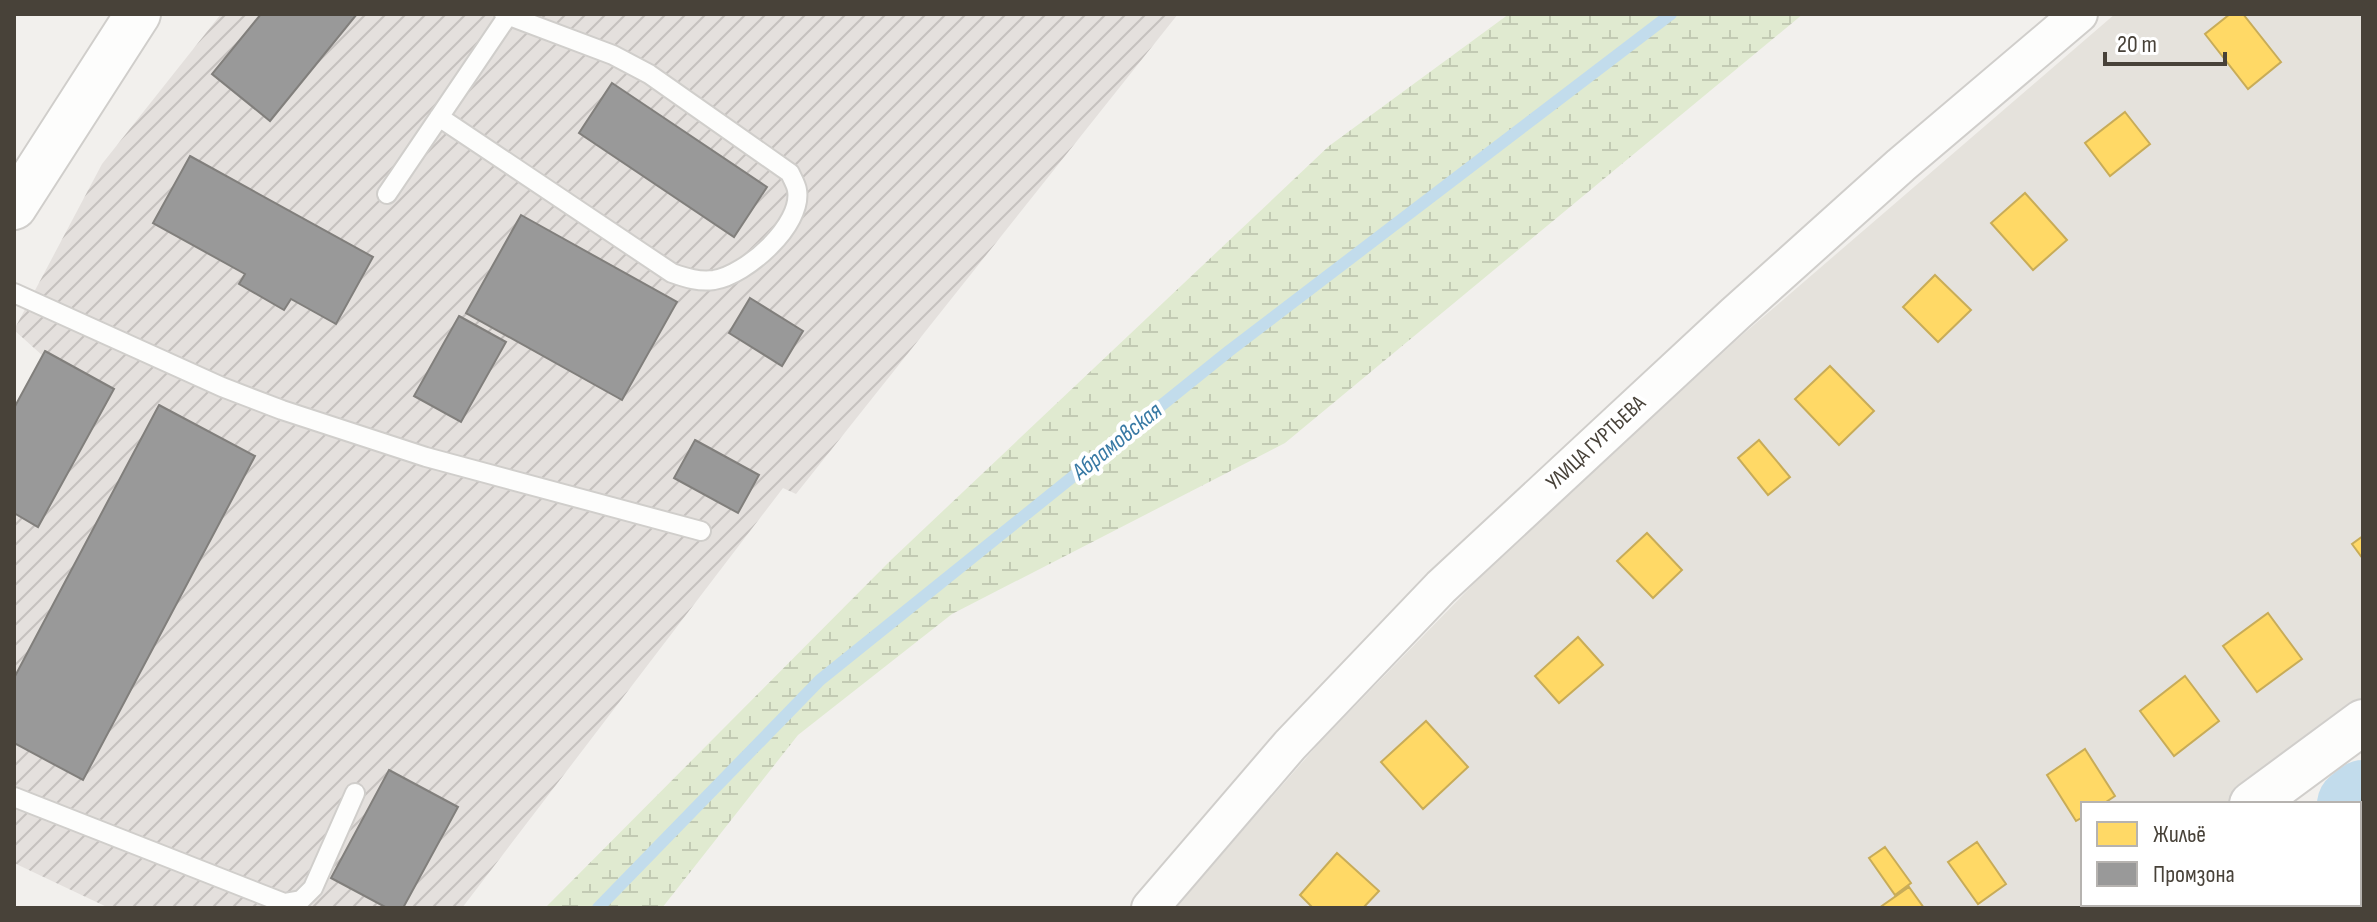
<svg xmlns="http://www.w3.org/2000/svg" width="2377" height="922" font-family="'Sofia Sans Condensed',sans-serif">
<style>
.residential{fill:#e5e2dc}
.industrial{fill:url(#industrial-furrows)}
.wetland{fill:url(#wetland-marsh)}
.homes{fill:#ffd966;stroke:#c8ac58;stroke-width:2}
.industry{fill:#999;stroke:#817f7c;stroke-width:2}
.lines{fill:none;stroke-linecap:round;stroke-linejoin:round}
.stream{stroke:#c2dcec;stroke-width:12}
.river{stroke:#c2dcec;stroke-width:72}
.service-casing{stroke:#d0cecb;stroke-width:22}
.minor-casing{stroke:#d0cecb;stroke-width:40}
.tertiary-casing{stroke:#d0cecb;stroke-width:48}
.service{stroke:#fdfdfc;stroke-width:18}
.minor{stroke:#fdfdfc;stroke-width:36}
.tertiary{stroke:#fdfdfc;stroke-width:44}
.labels{text-anchor:middle;dominant-baseline:central;stroke-width:8;stroke-linejoin:round;paint-order:stroke}
.street-label{font-size:22px;fill:#484239;stroke:#fff}
.water-label{font-size:24px;font-style:italic;fill:#3879a4;stroke:#fff}
</style>
<defs>
<pattern id="industrial-furrows" width="10" height="10" patternUnits="userSpaceOnUse" patternTransform="scale(2)"><rect width="10" height="10" fill="#e4e0dd"/><path d="M-1 1l2-2M0 10L10 0M9 11l2-2" fill="none" stroke="#c5c1be"/></pattern>
<pattern id="wetland-marsh" width="20" height="14" patternUnits="userSpaceOnUse" patternTransform="scale(2)"><rect width="20" height="14" fill="#e0ead0"/><path d="M1 5h8M5 5V1M11 12h8M15 12V8" fill="none" stroke="#c2cab3"/></pattern>
</defs>
<rect width="100%" height="100%" fill="#f2f0ed"/>
<path class="residential" d="M2115 14H2363V706L2231 804H2083V904H2096L2090 908H1175L1320 742 1494 563 1741 336Z"/>
<path class="industrial" d="M221 14H1178L796 494 783 488 462 908H109L14 863V408L43 356 14 330 102 164Z"/>
<path class="wetland" d="M1509 14H1803L1285 443 952 614 798 735 662 908H545L891 560 1329 146Z"/>
<path class="homes" d="M2230 14H2243L2281 62 2248 89 2205 34Z
M2125 112 2150 144 2110 176 2085 143Z
M2025 193 2067 240 2033 270 1991 223Z
M1935 275 1971 310 1938 342 1903 307Z
M1830 366 1874 411 1839 445 1795 399Z
M1759 440 1790 477 1768 495 1738 458Z
M1647 533 1682 570 1653 598 1617 561Z
M2363 536V559L2352 544Z
M2268 613 2302 659 2257 692 2223 646Z
M1578 637 1603 665 1559 703 1535 676Z
M2185 676 2219 721 2174 756 2140 711Z
M1426 721 1468 767 1423 809 1381 762Z
M2085 749 2115 796 2103 804H2083V817L2076 821 2047 775Z
M1977 842 2006 884 1978 904 1948 862Z
M1885 847 1911 883 1895 895 1869 858Z
M1337 853 1379 891 1363 908H1313L1300 895Z
M1909 887 1924 908H1879Z"/>
<path class="industry" d="M261 14H357L270 121 212 74Z
M612 83 767 187 734 237 579 133Z
M190 156 373 257 336 324 291 299 284 310 239 284 245 274 153 223Z
M521 215 677 302 622 400 466 313Z
M750 298 803 331 782 366 729 333Z
M459 316 506 342 461 422 414 396Z
M45 351 114 389 38 527 14 513V408Z
M159 405 255 456 83 780 14 743V678Z
M695 440 759 475 738 513 674 478Z
M389 770 458 807 403 908H387L331 878Z"/>
<g class="lines">
<path class="stream" d="M598 908 820 680 1229 351 1671 14"/>
<path class="river" d="M2353 804 2363 796
M2222 908 2227 904"/>
<g class="service-casing">
<path id="service" d="M439 117 672 273C686 278 699 282 714 280 746 275 803 225 797 190 796 184 792 178 790 173L649 74 613 55 504 14
M387 194 509 14
M14 293 222 387 282 410 426 457 701 531
M14 797 284 903 301 900 313 888 355 793"/>
</g>
<g class="minor-casing">
<path id="minor" d="M1150 908 1290 745 1441 587 1735 314 1901 165 2079 14"/>
</g>
<g class="tertiary-casing">
<path id="tertiary" d="M14 207 138 14
M2252 804 2363 722
M2111 908 2117 904"/>
</g>
<use href="#service" class="service"/>
<use href="#minor" class="minor"/>
<use href="#tertiary" class="tertiary"/>
</g>
<g class="labels">
<g class="street-label">
<text transform="translate(1596 443) rotate(-43)">УЛИЦА ГУРТЬЕВА</text>
</g>
<g class="water-label">
<text transform="translate(1117 441) rotate(-39)">Абрамовская</text>
</g>
</g>
<rect width="2377" height="922" fill="none" stroke="#484239" stroke-width="32"/>
<rect x="2081" y="802" width="280" height="104" fill="#ffffff" stroke="#b6b3b0" stroke-width="2"/>
<rect x="2097" y="822" width="40" height="24" fill="#ffd966" stroke="#b6b3b0" stroke-width="2"/>
<text x="2153" y="842" font-size="24" fill="#484239">Жильё</text>
<rect x="2097" y="862" width="40" height="24" fill="#999999" stroke="#b6b3b0" stroke-width="2"/>
<text x="2153" y="882" font-size="24" fill="#484239">Промзона</text>
<path d="M2105 52v12h120v-12" fill="none" stroke="#484239" stroke-width="4"/>
<text x="2117" y="52" font-size="24" fill="#484239" stroke="#ffffff" stroke-width="6" paint-order="stroke">20 m</text>
</svg>
